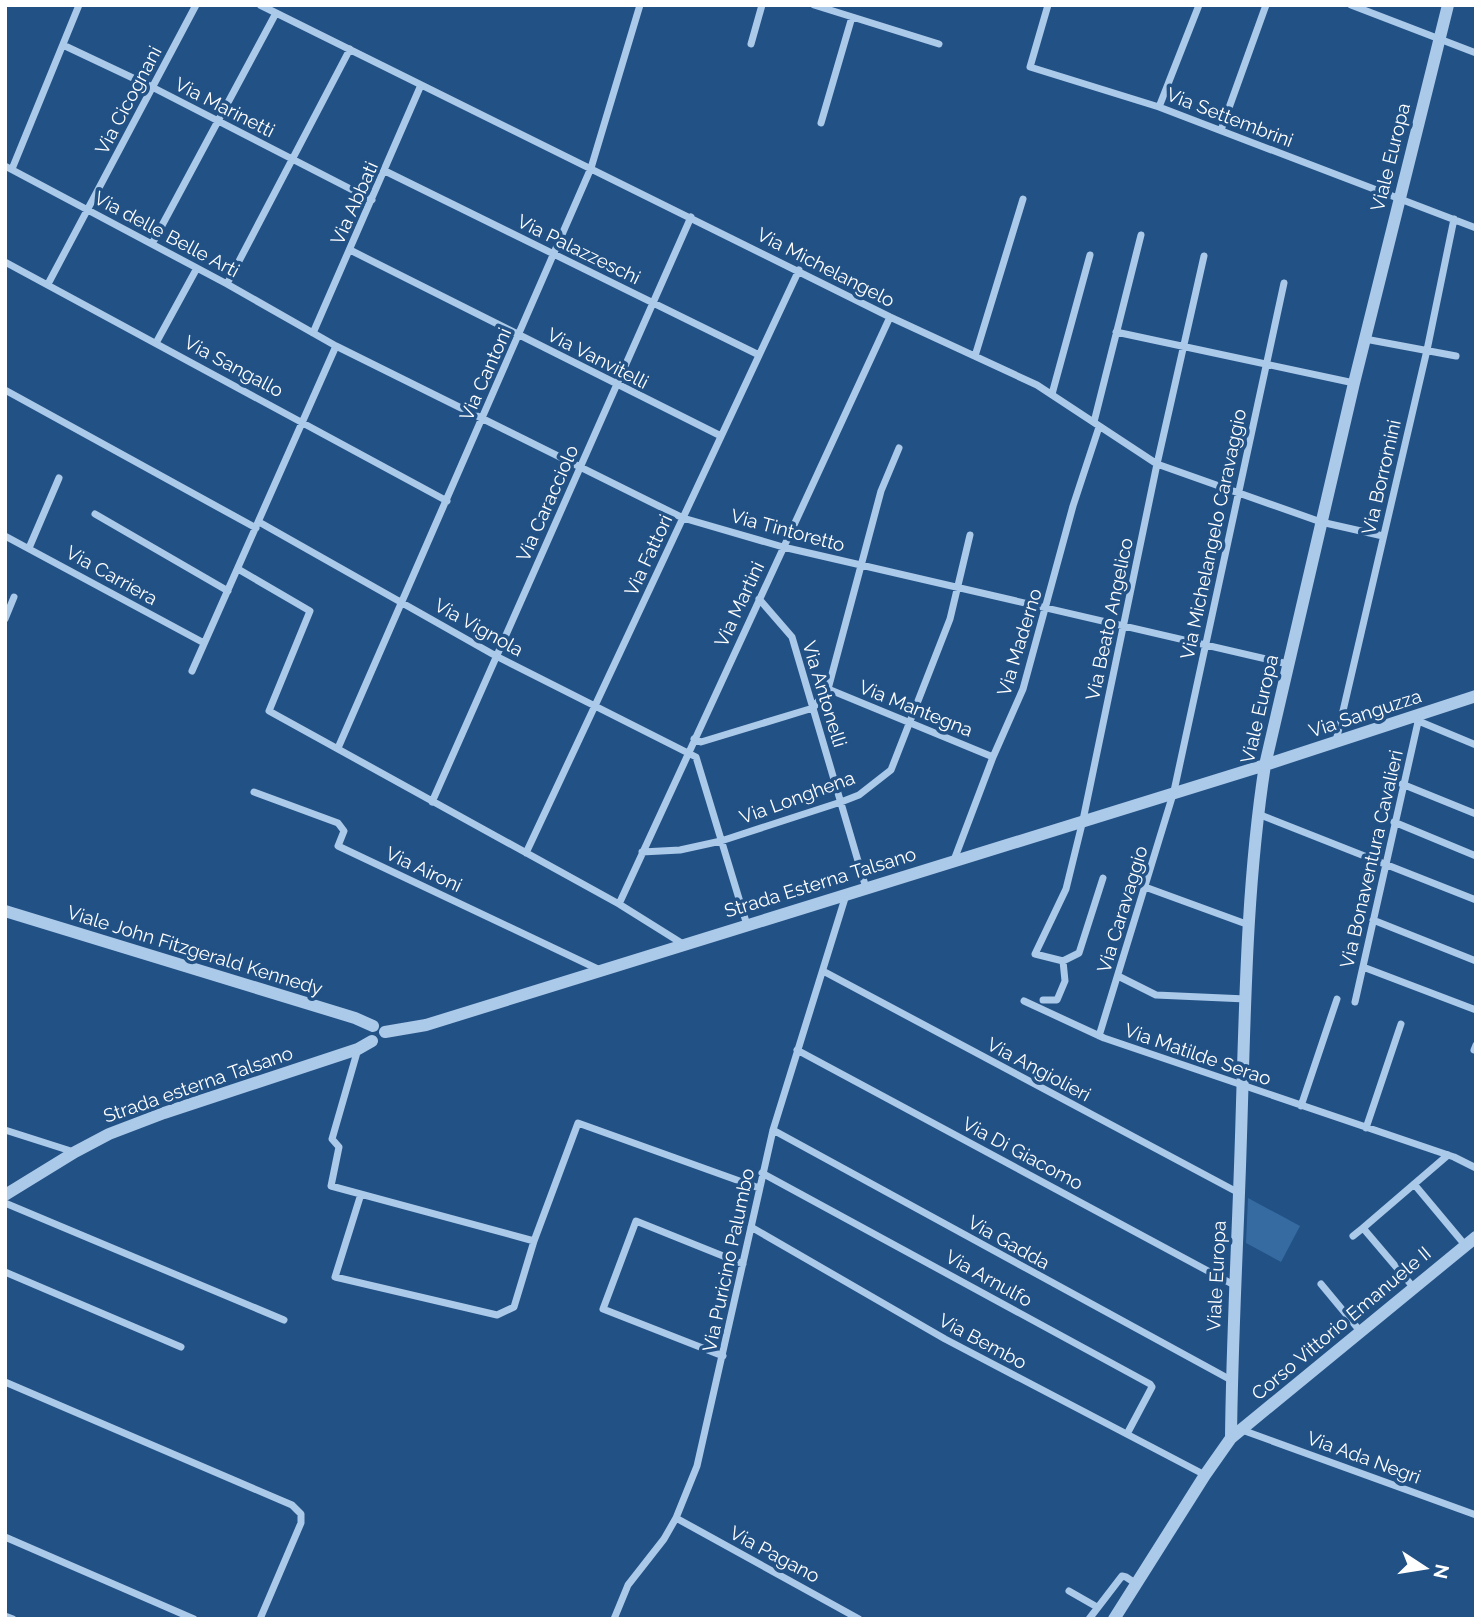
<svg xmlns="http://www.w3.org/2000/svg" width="1481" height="1624" font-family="Raleway,sans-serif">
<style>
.green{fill:#366ba2}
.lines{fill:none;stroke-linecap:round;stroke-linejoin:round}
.minor{stroke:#abc9e9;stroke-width:7}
.tertiary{stroke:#abc9e9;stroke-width:12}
.labels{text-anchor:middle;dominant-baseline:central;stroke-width:7;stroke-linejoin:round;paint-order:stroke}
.street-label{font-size:19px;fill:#fff;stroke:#225185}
</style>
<rect width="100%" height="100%" fill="#225185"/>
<path class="green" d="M1248 1198 1300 1226 1281 1262 1246 1243Z"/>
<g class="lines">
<path class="minor" d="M260 5 890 317 1037 385 1157 464 1321 522 1383 536
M814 5 939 44
M1048 5 1030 67 1159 107 1476 228
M1351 5 1476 53
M751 44 762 5
M63 45 152 87 372 200
M1159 107 1199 5
M821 123 852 17
M1221 130 1266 5
M5 166 227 284 336 346 683 518 783 547 1288 664
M12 169 79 5
M385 171 759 355
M152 244 276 13
M350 250 721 436
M5 262 447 501
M48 284 196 5
M227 284 350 49
M1116 332 1354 383
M313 333 421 85
M1365 339 1456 356
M156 343 197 268
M975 356 1023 199
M5 390 256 528
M1052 394 1090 255
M1094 422 1141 235
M95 514 228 591
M259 522 496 656 696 757 747 925
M5 536 204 643
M29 548 59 478
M238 569 310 611 269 711 619 904 683 944
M759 599 792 637 866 888
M5 619 14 597
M192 671 336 346
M828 689 993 757
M1416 720 1476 745
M694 739 701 742 813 708 828 689 881 491 899 448
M1336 741 1427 350 1454 219
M338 748 591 168 640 5
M1402 784 1476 814
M254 792 338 823 344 831 338 846 602 971
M432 802 691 217
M1258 814 1476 900
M1394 822 1476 856
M642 852 680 850 721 841 841 802 859 795 891 770 950 619 970 535
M526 853 799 270
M954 860 993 757 1023 689 1073 506 1099 427
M1103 878 1079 953 1063 961 1035 954 1066 889 1083 820 1157 464 1204 256
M1145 887 1249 925
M619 904 890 317
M1373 920 1476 961
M1363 967 1476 1010
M823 971 1239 1193
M1118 976 1156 995 1246 999
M1043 1000H1057L1065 981 1063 961
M1024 1001 1104 1038 1454 1157 1476 1168
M1355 1002 1418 722
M1099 1036 1174 791 1284 283
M358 1049 332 1139 339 1147 331 1186 534 1241
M797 1050 1234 1285
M1474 1050 1476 1045
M1301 1106 1337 999
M1366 1128 1401 1024
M5 1130 74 1152
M773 1130 1231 1380
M762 1173 1150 1384 1152 1387 1127 1434
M1414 1184 1465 1245
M361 1194 335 1277 497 1315 514 1307 534 1241 578 1123 759 1188
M5 1203 284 1320
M751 1227 945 1339 1205 1475
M1353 1236 1363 1228
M5 1272 181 1347
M1321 1284 1360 1331
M1414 1288 1363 1228 1448 1155
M723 1356 603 1309 636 1221 743 1264
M5 1382 292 1505 301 1514V1523L260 1619
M1242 1430 1476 1515
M676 1518 859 1619
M5 1537 194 1619
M1069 1591 1097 1607
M5 1616 13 1619
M614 1619 628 1585 664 1539 676 1518 697 1466 773 1130 846 895
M1089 1619 1122 1576 1126 1577 1135 1583"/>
<path class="tertiary" d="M5 911 355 1018 373 1026
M385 1032 426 1025 1265 765 1476 696
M5 1195 75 1152 109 1134 164 1113 358 1049 372 1041
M1231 1438C1232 1337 1238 1237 1241 1136 1245 1012 1246 887 1265 765L1354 383 1448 5
M1114 1619 1205 1475 1231 1438 1476 1237"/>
</g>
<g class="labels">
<g class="street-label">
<text transform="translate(128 100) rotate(-62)">Via Cicognani</text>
<text transform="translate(225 107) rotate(27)">Via Marinetti</text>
<text transform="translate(1230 117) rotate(21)">Via Settembrini</text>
<text transform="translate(1390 157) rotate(-76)">Viale Europa</text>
<text transform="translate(354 203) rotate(-66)">Via Abbati</text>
<text transform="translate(167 234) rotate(28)">Via delle Belle Arti</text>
<text transform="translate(579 249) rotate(26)">Via Palazzeschi</text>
<text transform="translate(826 267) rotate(27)">Via Michelangelo</text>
<text transform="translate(598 358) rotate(27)">Via Vanvitelli</text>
<text transform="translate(234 366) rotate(28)">Via Sangallo</text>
<text transform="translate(485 374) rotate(-66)">Via Cantoni</text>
<text transform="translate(1381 477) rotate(-77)">Via Borromini</text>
<text transform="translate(547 503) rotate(-66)">Via Caracciolo</text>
<text transform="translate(788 530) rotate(15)">Via Tintoretto</text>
<text transform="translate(1213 534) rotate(-78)">Via Michelangelo Caravaggio</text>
<text transform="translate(648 555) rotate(-65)">Via Fattori</text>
<text transform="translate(112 575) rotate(29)">Via Carriera</text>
<text transform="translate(739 604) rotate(-65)">Via Martini</text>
<text transform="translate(1109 619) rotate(-78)">Via Beato Angelico</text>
<text transform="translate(479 627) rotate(29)">Via Vignola</text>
<text transform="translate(1019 642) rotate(-73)">Via Maderno</text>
<text transform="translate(825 694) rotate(73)">Via Antonelli</text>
<text transform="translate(916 708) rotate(22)">Via Mantegna</text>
<text transform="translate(1259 709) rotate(-77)">Viale Europa</text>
<text transform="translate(1365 713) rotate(-18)">Via Sanguzza</text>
<text transform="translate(797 797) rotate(-20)">Via Longhena</text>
<text transform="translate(1371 859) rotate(-77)">Via Bonaventura Cavalieri</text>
<text transform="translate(424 869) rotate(25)">Via Aironi</text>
<text transform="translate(820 882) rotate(-17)">Strada Esterna Talsano</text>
<text transform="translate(1122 909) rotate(-73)">Via Caravaggio</text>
<text transform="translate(195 950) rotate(17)">Viale John Fitzgerald Kennedy</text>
<text transform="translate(1198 1054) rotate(19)">Via Matilde Serao</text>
<text transform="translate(1039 1069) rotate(28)">Via Angiolieri</text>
<text transform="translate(198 1084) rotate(-19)">Strada esterna Talsano</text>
<text transform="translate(1023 1153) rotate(28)">Via Di Giacomo</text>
<text transform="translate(1009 1242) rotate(29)">Via Gadda</text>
<text transform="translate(728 1260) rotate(-78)">Via Puricino Palumbo</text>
<text transform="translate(1216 1276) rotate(-87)">Viale Europa</text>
<text transform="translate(989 1278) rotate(29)">Via Arnulfo</text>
<text transform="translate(1341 1323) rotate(-40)">Corso Vittorio Emanuele II</text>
<text transform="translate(983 1341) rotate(28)">Via Bembo</text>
<text transform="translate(1364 1457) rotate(20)">Via Ada Negri</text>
<text transform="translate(775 1554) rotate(28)">Via Pagano</text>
</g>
</g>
<rect width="1481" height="1624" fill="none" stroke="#ffffff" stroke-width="14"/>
<g transform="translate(1425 1568) rotate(102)" stroke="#225185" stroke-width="5" paint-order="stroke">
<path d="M0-5L12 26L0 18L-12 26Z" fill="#ffffff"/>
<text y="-10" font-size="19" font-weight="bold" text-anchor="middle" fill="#ffffff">N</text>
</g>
</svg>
